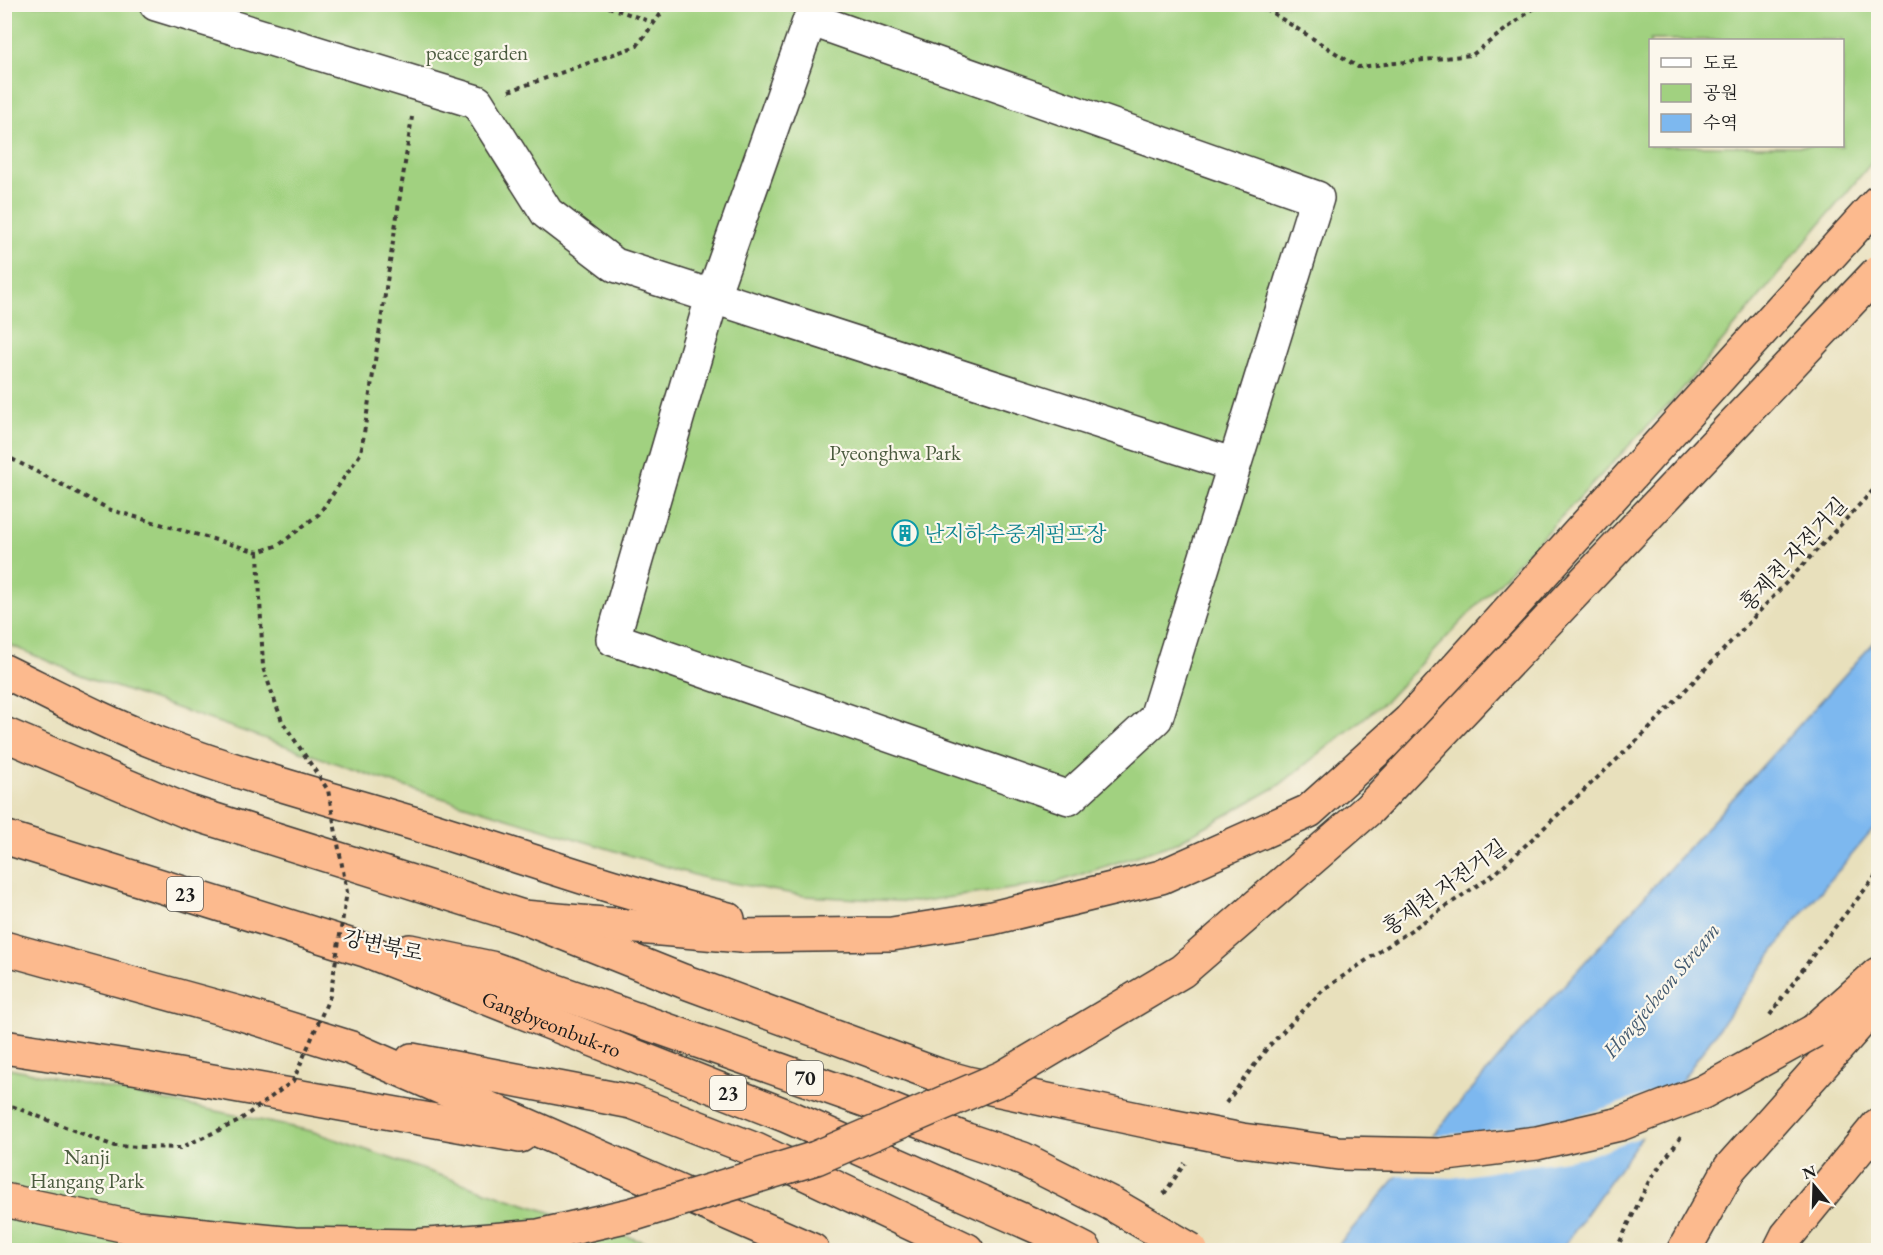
<svg xmlns="http://www.w3.org/2000/svg" width="1883" height="1255" font-family="'EB Garamond','Noto Serif KR',serif">
<style>
.green{fill:#a1d180;stroke:#5e764e;stroke-width:1.5;fill-rule:evenodd}
.water{fill:#7db8ef;stroke:#4c6a86;stroke-width:1.5}
.pier{fill:#e8e0bc}
.lines{fill:none;stroke-linecap:round;stroke-linejoin:round}
.minor-casing{stroke:#3b3934;stroke-width:36}
.highway-casing{stroke:#3b3934;stroke-width:36}
.path{stroke:#3b3934;stroke-width:4;stroke-dasharray:4.5 4.5;stroke-linecap:butt}
.minor{stroke:#fff;stroke-width:33}
.highway{stroke:#fcba8e;stroke-width:33}
.highway-bridge-casing{stroke:#3b3934;stroke-width:36;stroke-linecap:butt}
.path-bridge{stroke:#3b3934;stroke-width:4;stroke-dasharray:4.5 4.5;stroke-linecap:butt}
.highway-bridge{stroke:#fcba8e;stroke-width:33}
.labels{text-anchor:middle;dominant-baseline:central;stroke-width:4.5;stroke-linejoin:round;paint-order:stroke}
.shield{fill:#fbf7ec;stroke:#5f5e5a;stroke-width:1.5}
.shield-label{font-size:20px;font-weight:bold;fill:#1c1c1c}
.park-label{font-size:21px;fill:#4b5b3f;stroke:#fbf7ec}
.culture-label{font-size:21px;fill:#0d838f;stroke:#fbf7ec;text-anchor:start}
.street-label{font-size:21px;fill:#1c1c1c;stroke:#fbf7ec}
.water-label{font-size:22px;font-style:italic;fill:#435a70;stroke:#fbf7ec}
</style>
<rect width="100%" height="100%" fill="#fbf7ec"/>
<filter id="ink" filterUnits="userSpaceOnUse"><feTurbulence type="fractalNoise" baseFrequency=".0167" numOctaves="2"/><feDisplacementMap in="SourceGraphic" scale="12" xChannelSelector="R" yChannelSelector="G"/><feConvolveMatrix kernelMatrix="1 2 1 2 8 2 1 2 1" color-interpolation-filters="sRGB"/></filter>
<filter id="wash" filterUnits="userSpaceOnUse"><feTurbulence type="fractalNoise" baseFrequency=".008" numOctaves="4" result="noise"/><feDisplacementMap in="SourceGraphic" scale="24" xChannelSelector="R" yChannelSelector="G"/><feGaussianBlur stdDeviation="1.35" result="paint"/><feColorMatrix in="noise" values="0 0 0 0 0 0 0 0 0 0 0 0 0 0 0 0 0 1.4 0 .05"/><feComposite in="paint" operator="in"/></filter>
<g filter="url(#wash)">
<rect width="100%" height="100%" fill="#e8e0bc"/>
<path class="green" d="M5 5H1878V155L1680 392 1387 700 1278 786 1176 843 1055 883 916 902 805 896 704 878 396 784 81 675 5 643ZM1650 40H1842V146H1650Z
M4 1067 311 1131 515 1201 669 1250H5Z"/>
<path class="water" d="M1878 638V824L1793 924 1561 1250H1334L1508 1047Z"/>
<path class="pier" d="M1687 1078 1646 1135 1585 1157 1452 1178 1394 1176 1429 1135 1476 1133 1577 1117 1671 1086Z"/>
</g>
<g filter="url(#ink)">
<g class="lines">
<g class="minor-casing">
<path id="minor" d="M156 4 477 102 547 213 615 265 1234 465
M810 19 1317 198 1156 718 1069 798 613 639 712 298Z"/>
</g>
<g class="highway-casing">
<g id="highway">
<path d="M4 671C55 696 107 724 160 744 252 779 348 803 442 832 537 862 631 895 728 919"/>
<path d="M4 734 186 811 523 917 683 981 938 1075 967 1083 1165 1125"/>
<path id="s1" d="M4 837 365 950 787 1116 1058 1236 1085 1250"/>
<path d="M523 917 741 936 892 934 992 918 1161 877 1309 811 1409 721 1878 202"/>
<path d="M4 948 239 1013 351 1048 812 1250"/>
<path d="M410 951 491 968 865 1100 967 1140 1023 1159 1112 1204"/>
<path d="M1814 1031 1878 974"/>
<path d="M4 1047 139 1068 520 1136"/>
<path d="M412 1060 632 1102 756 1150 967 1250"/>
<path d="M1684 1250 1730 1168 1878 1002"/>
<path d="M1780 1250 1787 1236 1878 1125"/>
</g>
</g>
<path class="path" d="M600 4 654 23
M1258 4 1358 67 1472 55 1539 4
M509 91 637 46 668 4
M4 455 111 510 258 552 279 545 319 514 361 453 412 117
M258 552 263 668 266 676
M1770 1015 1816 951 1878 873
M1226 1103 1268 1047 1324 989 1497 872 1647 731 1878 485
M1164 1194 1185 1163
M1616 1250 1649 1181 1681 1137"/>
<use href="#minor" class="minor"/>
<use href="#highway" class="highway"/>
<g class="highway-bridge-casing">
<path id="highway-bridge" d="M1165 1125 1242 1140 1338 1153 1439 1155 1537 1143 1620 1124 1703 1092 1814 1031
M4 1200 136 1228 294 1244 416 1246 538 1236 634 1214 816 1158 1004 1077 1182 971 1370 808 1878 272
M1112 1204 1191 1250"/>
</g>
<path class="path-bridge" d="M4 1103 114 1146 180 1148 237 1122 293 1081 330 996 347 892 328 790 282 721 266 676"/>
<use href="#highway-bridge" class="highway-bridge"/>
</g>
</g>
<defs>
<g id="building-ring" transform="scale(1.35)"><circle r="9.5" fill="#fbf7ec" stroke="#0f9aa8" stroke-width="1.5"/><path d="M-4-6H4V6H1V3H-1V6H-4ZM-2.5-4.3h1.7v1.8h-1.7ZM.8-4.3h1.7v1.8H.8ZM-2.5-1h1.7V.8h-1.7ZM.8-1h1.7V.8H.8Z" fill="#0f9aa8"/></g>
</defs>
<g fill-rule="evenodd">
<use href="#building-ring" x="905" y="533"/>
</g>
<g class="labels">
<g class="shield">
<rect x="167" y="877" width="36" height="34" rx="4.5"/>
<rect x="787" y="1061" width="36" height="34" rx="4.5"/>
<rect x="710" y="1076" width="36" height="34" rx="4.5"/>
</g>
<g class="shield-label">
<text x="185" y="894">23</text>
<text x="805" y="1078">70</text>
<text x="728" y="1093">23</text>
</g>
<g class="park-label">
<text x="477" y="52">peace garden</text>
<text x="895" y="452">Pyeonghwa Park</text>
<text x="87" y="1156">Nanji<tspan x="87" dy="24">Hangang Park</tspan></text>
</g>
<g class="culture-label">
<text x="924" y="533">난지하수중계펌프장</text>
</g>
<g class="street-label">
<text transform="translate(1793 554) rotate(-47)">홍제천 자전거길</text>
<text transform="translate(1444 887) rotate(-36)">홍제천 자전거길</text>
<text transform="translate(383 945) rotate(12)">강변북로</text>
<text stroke="none"><textPath href="#s1" startOffset="579">Gangbyeonbuk-ro</textPath></text>
</g>
<g class="water-label">
<text transform="translate(1661 990) rotate(-50)">Hongjecheon Stream</text>
</g>
</g>
<rect width="1883" height="1255" fill="none" stroke="#fbf7ec" stroke-width="24"/>
<rect x="1649" y="39" width="195" height="108" fill="#fbf7ec" stroke="#a29f99" stroke-width="1.5"/>
<rect x="1661" y="58" width="30" height="9" fill="#ffffff" stroke="#a29f99" stroke-width="1.5"/>
<text x="1703" y="69" font-size="18" fill="#1c1c1c">도로</text>
<rect x="1661" y="84" width="30" height="18" fill="#a1d180" stroke="#a29f99" stroke-width="1.5"/>
<text x="1703" y="99" font-size="18" fill="#1c1c1c">공원</text>
<rect x="1661" y="114" width="30" height="18" fill="#7db8ef" stroke="#a29f99" stroke-width="1.5"/>
<text x="1703" y="129" font-size="18" fill="#1c1c1c">수역</text>
<g transform="translate(1814 1186) rotate(341)" stroke="#fbf7ec" stroke-width="4.5" paint-order="stroke">
<path d="M0-4.5L10 22L0 15L-10 22Z" fill="#1c1c1c"/>
<text y="-9" font-size="16" font-weight="bold" text-anchor="middle" fill="#1c1c1c">N</text>
</g>
</svg>
